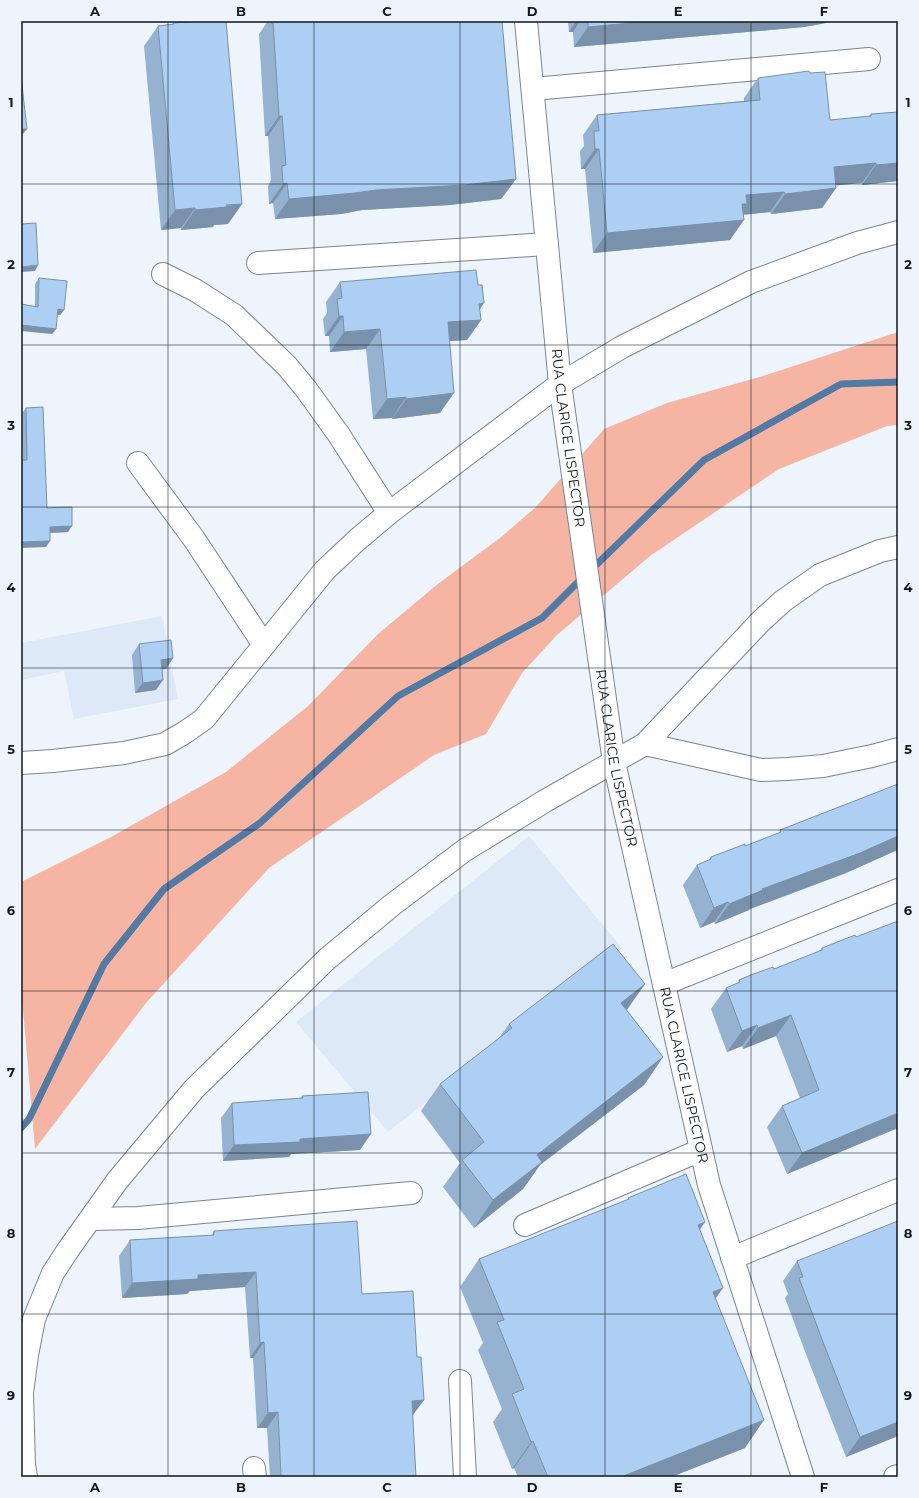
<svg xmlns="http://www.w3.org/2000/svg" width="919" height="1498" font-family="Montserrat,sans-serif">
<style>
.built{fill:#dde9f7}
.green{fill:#f6b5a2}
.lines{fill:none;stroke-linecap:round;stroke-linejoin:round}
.stream{stroke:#517aa4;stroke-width:7}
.street-casing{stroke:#778695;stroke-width:24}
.street{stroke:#fff;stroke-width:22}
.wall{fill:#95b2d1}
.shaded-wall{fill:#7991aa}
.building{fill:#adcff3;stroke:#7991aa}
.grid{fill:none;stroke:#11171d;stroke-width:1;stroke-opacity:0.55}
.labels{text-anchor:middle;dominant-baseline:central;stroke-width:4;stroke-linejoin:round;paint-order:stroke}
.street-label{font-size:14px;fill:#11171d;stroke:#eef4fb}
.neatline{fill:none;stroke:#11171d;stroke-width:1.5}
.grid-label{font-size:13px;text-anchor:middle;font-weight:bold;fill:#11171d}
</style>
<rect width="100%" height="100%" fill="#eef4fb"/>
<path class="built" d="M162 616 178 699 74 719 64 671 21 680V643Z
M529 836 622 948 388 1132 296 1022Z"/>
<path class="green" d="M898 332V425L887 426 779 469 650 556 557 635 522 673 486 734 434 755 269 868 146 1003 35 1149 21 986V882L111 837 226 772 308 706 378 634 439 583 500 538 536 507 604 429 667 403 763 376Z"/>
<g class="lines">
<path class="stream" d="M591 570 704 460 841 384 898 382
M21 1128 29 1119 104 964 164 889 260 823 398 696 542 618 583 577"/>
<g class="street-casing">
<g id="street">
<path id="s1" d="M526 21 560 384 614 762 709 1185 803 1477"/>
<path d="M533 89 869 59"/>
<path d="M258 263 547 244"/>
<path d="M163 274 195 290 234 315 287 366 306 389 339 435 389 513"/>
<path d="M138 463 194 539 264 645"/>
<path d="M645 744 761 770 788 769 823 766 872 756 898 749"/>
<path d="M21 763 53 761 124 753 165 744 184 733 204 719 325 570 357 540 389 513 560 384 622 347 751 282 857 243 898 232"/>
<path d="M664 984 898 890"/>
<path d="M91 1219 138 1218 411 1193"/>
<path d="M525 1225 701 1150"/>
<path d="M732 1258 898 1190"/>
<path d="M460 1381 465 1477"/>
<path d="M254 1468 255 1477"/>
<path d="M26 1477 24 1465 22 1393 27 1355 34 1319 53 1273 68 1250 117 1181 194 1089 327 959 392 905 465 850 545 801 645 744 761 621 783 601 820 575 880 551 898 547"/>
<path d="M895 1477 898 1476"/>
</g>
</g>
<use href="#street" class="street"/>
</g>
<path class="wall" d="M268 21H502L516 179 501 199 450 205 362 210 341 214 275 219 273 203 269 204 268 186 271 180 268 136H265L259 34Z
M568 21H828L826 23 804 27 574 47 573 32H569Z
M173 23 242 204 228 224 214 225 213 227 181 230V228L161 230 144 46 158 26 172 24Z
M810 73 830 120 869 116 871 114 898 112V181L862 185V183L836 185V188L822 208 771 214 770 212 743 215 730 240 593 253 585 169H581L580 151 584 146 583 135 597 115 744 101V98L758 78Z
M39 278 64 310 60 315H57L56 329 52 334 35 306V284Z
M340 282 478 285 484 303 480 309 481 320 467 340 449 341 440 413 392 419V418L373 419 366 349 330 352 329 336H325L323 319 327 313 326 302Z
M26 408 47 508 68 532 50 533 46 547 23 460 22 413Z
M139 644 173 658 166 669H162L156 690 135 693 132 655Z
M898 784V852L897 853 895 851 846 873 750 909 749 910 715 924 714 922 700 928 683 885 697 865 709 860 711 857 745 846 779 833 780 830Z
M822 948 898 1128 787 1174 767 1127 782 1106 800 1098 776 1036 743 1049 742 1046 727 1052 711 1009 726 988 737 984 739 980 774 969 819 952Z
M645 984 627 1010 663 1057 644 1085 540 1165 523 1189 474 1228 443 1187 460 1163 421 1111 440 1084 499 1038 509 1024Z
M302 1096 360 1150 291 1154 289 1157 223 1161 221 1118 232 1103 301 1098Z
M628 1198 700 1230 715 1299 745 1448 671 1477H518L514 1468 512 1469 493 1422 502 1409 478 1350 483 1343 460 1287 479 1259 627 1200Z
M214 1231 362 1294 417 1357 424 1400 412 1415 416 1477H270L267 1428H257L253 1358H250L245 1287 190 1291 187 1294 122 1298 119 1256 130 1240 212 1235Z
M797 1261 898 1436 846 1457 809 1362 785 1298 788 1294 783 1281Z"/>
<path class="shaded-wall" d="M576 21H580L573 32H569Z
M652 21H828L826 23 804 27 574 47 588 27Z
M279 116H282L268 136H265Z
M21 129H27L23 134H21Z
M595 149H599L585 169H581Z
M876 163 862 183 820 187 834 167Z
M898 163V181L862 185 876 165Z
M516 179 501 199 450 205 362 210 341 214 275 219 289 199 376 190Z
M287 183 273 203 269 204 283 184Z
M836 188 822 208 771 214 785 194Z
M784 192 770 212 739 215 744 220 730 240 593 253 607 233 746 195Z
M242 204 228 224 214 225 213 227 181 230 195 210Z
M195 208 181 228 161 230 175 210Z
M38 265 35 271 21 272V267Z
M484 303 472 320H481L467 340 434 342 448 322 479 304Z
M58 309 64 310 60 315H54Z
M339 316H343L329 336H325Z
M21 325 56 329 52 334 21 331Z
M380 329 366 349 330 352 344 332Z
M454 393 440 413 392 419 406 399Z
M406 397 392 418 373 419 387 399Z
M72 526 68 532 46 533 50 527Z
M50 541 46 547 21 548V542Z
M173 658 166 669 154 670 161 660Z
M163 680 156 690 135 693 143 683Z
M898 836V848L895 851 846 873 750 909 749 910 715 924 729 904 762 889Z
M728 902 714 922 700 928 714 908Z
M645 984 625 1012 621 1003Z
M791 1015 776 1036 743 1049 758 1028Z
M757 1025 742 1046 727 1052 742 1031Z
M663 1057 644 1085 540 1165 523 1189 474 1228 493 1200 537 1155Z
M898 1113V1128L787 1174 802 1153Z
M371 1134 360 1150 291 1154 289 1157 223 1161 234 1145 300 1139Z
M705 1222 686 1250 698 1225Z
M256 1272 245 1287 190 1291 187 1294 122 1298 132 1283 198 1275Z
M723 1288 704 1315 713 1292Z
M264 1342 253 1358H250L260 1343Z
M424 1400 413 1415 401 1416 412 1401Z
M278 1412 267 1428H257L268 1413Z
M764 1420 745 1448 671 1477H621Z
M898 1422V1436L846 1457 860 1437Z
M533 1441 514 1468 512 1469 531 1442Z"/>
<path class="building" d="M199 21H226L242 204 226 205 227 207 195 210V208L175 210 158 26 174 24 173 23Z
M273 21H502L516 179 464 185 376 190 355 193 289 199 287 183 283 184 282 166 286 165 282 116H279Z
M588 21H652L588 27Z
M809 71 810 73 825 72 830 120 871 116V114L898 112V163L876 165V163L834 167 836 188 785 194 784 192 746 195 747 204H742L744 220 607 233 599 149H595L594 131H599L597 115 760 100 758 78Z
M21 76 27 129H21Z
M36 223 38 265 21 267V224Z
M476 270 478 285H482L484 303 479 304 481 320 448 322 454 393 406 399V397L387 399 380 329 344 332 343 316H339L337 299 342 298 340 282Z
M39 278 67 281 64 310 58 309 56 329 21 325V304L38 307Z
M43 407 47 508 72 507V526L50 527V541L21 542V460H27L26 408Z
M171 640 173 658 161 660 163 680 143 683 139 644Z
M898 784V836L860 853 762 889 763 890 729 904 728 902 714 908 697 865 711 859V857L745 844V846L781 832 780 830Z
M898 921V1113L802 1153 782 1106 819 1090 791 1015 758 1028 757 1025 742 1031 726 988 740 982 739 980 751 975 773 967 774 969 822 950V948L855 935 856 937Z
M613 944 645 984 621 1003 663 1057 537 1155 542 1162 493 1200 462 1160 484 1142 440 1084 512 1028 509 1024Z
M368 1092 371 1134 300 1139V1142L234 1145 232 1103 303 1098 302 1096Z
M686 1174 705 1222 698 1225 723 1288 713 1292 764 1420 621 1477H548L533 1441 531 1442 512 1394 524 1389 497 1322 504 1320 479 1259 629 1199 628 1198Z
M357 1221 362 1294 413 1291 417 1357H421L424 1400 412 1401 416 1477H281L278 1412 268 1413 264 1342 260 1343 256 1272 198 1275V1279L132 1283 130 1240 214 1235V1231Z
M898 1221V1422L860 1437 823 1342 799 1278 803 1277 797 1261Z"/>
<path class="grid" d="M168 21V1477M314 21V1477M460 21V1477M605 21V1477M751 21V1477M21 184H898M21 345H898M21 507H898M21 668H898M21 830H898M21 991H898M21 1153H898M21 1314H898"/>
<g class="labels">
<g class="street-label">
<text stroke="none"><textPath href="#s1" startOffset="419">RUA CLARICE LISPECTOR</textPath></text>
<text stroke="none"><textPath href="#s1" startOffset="743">RUA CLARICE LISPECTOR</textPath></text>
<text stroke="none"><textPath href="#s1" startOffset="1067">RUA CLARICE LISPECTOR</textPath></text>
</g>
</g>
<rect width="919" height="1498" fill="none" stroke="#eef4fb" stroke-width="44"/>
<rect x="22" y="22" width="875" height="1454" class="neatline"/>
<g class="grid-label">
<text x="95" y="16">A</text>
<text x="241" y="16">B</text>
<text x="387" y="16">C</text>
<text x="532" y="16">D</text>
<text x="678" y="16">E</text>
<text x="824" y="16">F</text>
<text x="11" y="107">1</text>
<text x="908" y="107">1</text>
<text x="11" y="269">2</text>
<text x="908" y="269">2</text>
<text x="11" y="430">3</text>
<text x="908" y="430">3</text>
<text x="11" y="592">4</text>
<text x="908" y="592">4</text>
<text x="11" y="754">5</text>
<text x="908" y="754">5</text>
<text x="11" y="915">6</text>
<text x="908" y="915">6</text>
<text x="11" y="1077">7</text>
<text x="908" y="1077">7</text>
<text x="11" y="1238">8</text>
<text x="908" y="1238">8</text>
<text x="11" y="1400">9</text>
<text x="908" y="1400">9</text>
<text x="95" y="1492">A</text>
<text x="241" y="1492">B</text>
<text x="387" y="1492">C</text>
<text x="532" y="1492">D</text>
<text x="678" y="1492">E</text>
<text x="824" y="1492">F</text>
</g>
</svg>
